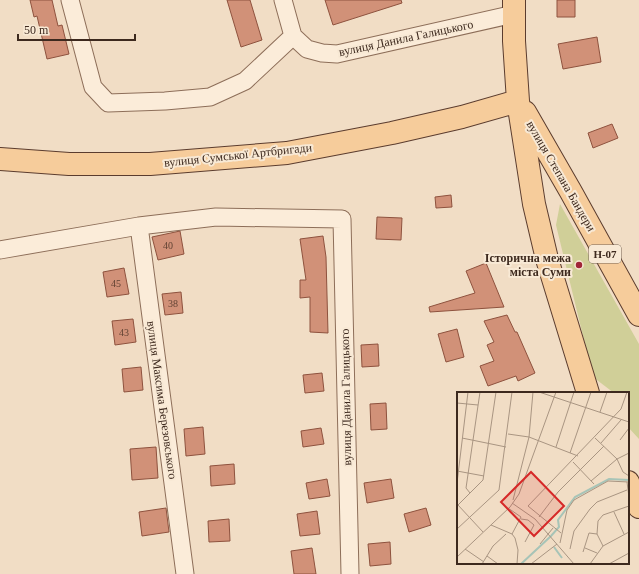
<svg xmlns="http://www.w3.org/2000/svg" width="639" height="574" font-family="Georgia,serif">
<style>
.green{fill:#d0cf98}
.building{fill:#d19178;stroke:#8e523e}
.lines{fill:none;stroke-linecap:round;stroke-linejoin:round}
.minor-casing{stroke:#8d6e59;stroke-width:19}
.major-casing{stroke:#5b3c2e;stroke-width:24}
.minor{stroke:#fbecd9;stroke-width:17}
.major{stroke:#f6cc9b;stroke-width:22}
.poi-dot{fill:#a02538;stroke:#f8e9d5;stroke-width:1.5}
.labels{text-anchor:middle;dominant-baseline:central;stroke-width:4;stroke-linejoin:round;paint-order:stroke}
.number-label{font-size:10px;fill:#624334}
.shield{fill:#f8e9d5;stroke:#756355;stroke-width:1}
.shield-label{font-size:11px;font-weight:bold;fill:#3d291e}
.street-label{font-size:12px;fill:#3d291e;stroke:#f8e9d5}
.poi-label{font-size:12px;font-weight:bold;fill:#3d291e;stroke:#f8e9d5;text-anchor:end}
.inset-river{fill:none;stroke:#a7c4b7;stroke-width:2}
.inset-road{fill:none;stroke:#a99582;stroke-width:1}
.view{fill:#d62828;fill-opacity:0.15;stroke:#d62828;stroke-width:2}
.inset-edge{fill:none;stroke:#3d291e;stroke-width:2}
</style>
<rect width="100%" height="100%" fill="#f1ddc5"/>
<path class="green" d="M560 204 639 344V439L628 427V393H614L593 377 556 225Z"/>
<path class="building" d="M30 0H52L58 26 62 25 69 54 47 59 37 16 34 17Z
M227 0H250L262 40 241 47Z
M325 0H401L402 3 333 25Z
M557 0H575V17H557Z
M597 37 601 62 563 69 558 44Z
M612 124 618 138 593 148 588 133Z
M451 195 452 207 436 208 435 197Z
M377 217 402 218 401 240 376 239Z
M180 231 184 254 158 260 152 237Z
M323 236 326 257 328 333 310 332V297L300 298V280H306L300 239Z
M486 263 504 307 430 312 429 307 475 293 466 271Z
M124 268 129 294 107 297 103 272Z
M181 292 183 313 165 315 162 294Z
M507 315 515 332H517L535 373 518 381 516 376 488 386 480 366 494 361 487 345 494 342 484 321Z
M133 319 136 342 115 345 112 321Z
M457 329 464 357 446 362 438 334Z
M378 344 379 366 362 367 361 345Z
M141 367 143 390 124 392 122 369Z
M322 373 324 391 305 393 303 375Z
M386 403 387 429 371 430 370 404Z
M203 427 205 454 186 456 184 429Z
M321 428 324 444 303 447 301 431Z
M156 447 158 478 132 480 130 449Z
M234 464 235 484 211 486 210 466Z
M327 479 330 496 309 499 306 483Z
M391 479 394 498 367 503 364 483Z
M166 508 169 532 142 536 139 512Z
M426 508 431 525 409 532 404 514Z
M317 511 320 534 300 536 297 514Z
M229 519 230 541 209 542 208 521Z
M390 542 391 564 370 566 368 544Z
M312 548 316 574H294L291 551Z"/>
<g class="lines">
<g class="minor-casing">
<path id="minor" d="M70 0 93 87 108 103 165 101 210 97 245 81 293 36
M283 0 293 36 307 49 322 53 337 54 514 14
M139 226 185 574
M0 250 139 226 216 217 342 219 350 574"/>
</g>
<g class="major-casing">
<path id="major" d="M514 0V41L518 101 534 204 547 259 588 393
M525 112 571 192 639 315
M0 159 69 164H150L287 153 392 133 462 117 518 101
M628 482 639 507"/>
</g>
<use href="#minor" class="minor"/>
<use href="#major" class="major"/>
</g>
<circle class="poi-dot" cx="579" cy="265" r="4"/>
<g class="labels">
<g class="number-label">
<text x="168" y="245">40</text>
<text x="116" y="283">45</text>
<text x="173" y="303">38</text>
<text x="124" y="332">43</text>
</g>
<rect class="shield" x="589" y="245" width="32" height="18" rx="3"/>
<g class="shield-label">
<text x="605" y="254">Н-07</text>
</g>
<g class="street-label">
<text transform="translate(406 38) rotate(-12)">вулиця Данила Галицького</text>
<text transform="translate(238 155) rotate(-6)">вулиця Сумської Артбригади</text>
<text transform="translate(561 176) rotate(60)">вулиця Степана Бандери</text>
<text transform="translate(346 397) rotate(-91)">вулиця Данила Галицького</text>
<text transform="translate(162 400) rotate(82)">вулиця Максима Березовського</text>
</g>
<g class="poi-label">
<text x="571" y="258">Історична межа<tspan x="571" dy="14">міста Суми</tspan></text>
</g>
</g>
<g transform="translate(457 392)">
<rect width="172" height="172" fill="#f1ddc5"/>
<path class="inset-river" d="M97 155 105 166M64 172 94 144 102 135 101 128 118 105 152 87 172 88"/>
<path class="inset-road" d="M82 0 172 30M0 11 21 13M143 20 150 0M51 42 72 45 121 64M5 46 49 55M138 46 160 67 166 80 172 84M163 48 172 36M144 51 164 28M99 55 117 0M113 61 134 0M116 70 137 92M0 79 27 84M134 89 160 67 172 61M170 90 172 105M0 91 11 0M13 101 9 96 23 0M56 108 72 45 76 0M55 111 78 127 117 172M1 113 26 140M0 114 26 88 39 0M51 116 64 125 55 142M157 120 167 142M82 125 101 100 147 54M64 127 71 128 77 133 68 150M34 133 55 142 58 146 61 158 60 172M0 137 42 98 55 0M104 141 71 114 164 17 170 0M140 142 141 129 146 123 172 114M103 151 110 118 117 108 151 89 172 90M83 152 96 136M128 156 140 161M8 157 27 170M113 157 117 139 133 117 140 110 170 98M126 160 132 141 140 142 146 154M30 164 41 172M0 165 53 115 62 102 99 0M25 172 36 154 49 142M74 172 100 152M133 172 146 154 172 140M152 172 172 161"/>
<path class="view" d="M74 80 107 114 77 144 44 110Z"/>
<rect width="172" height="172" class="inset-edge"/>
</g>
<path d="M18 34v6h117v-6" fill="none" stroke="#3d291e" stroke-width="2"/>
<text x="24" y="34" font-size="12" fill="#3d291e" stroke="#f8e9d5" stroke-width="3" paint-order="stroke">50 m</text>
</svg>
